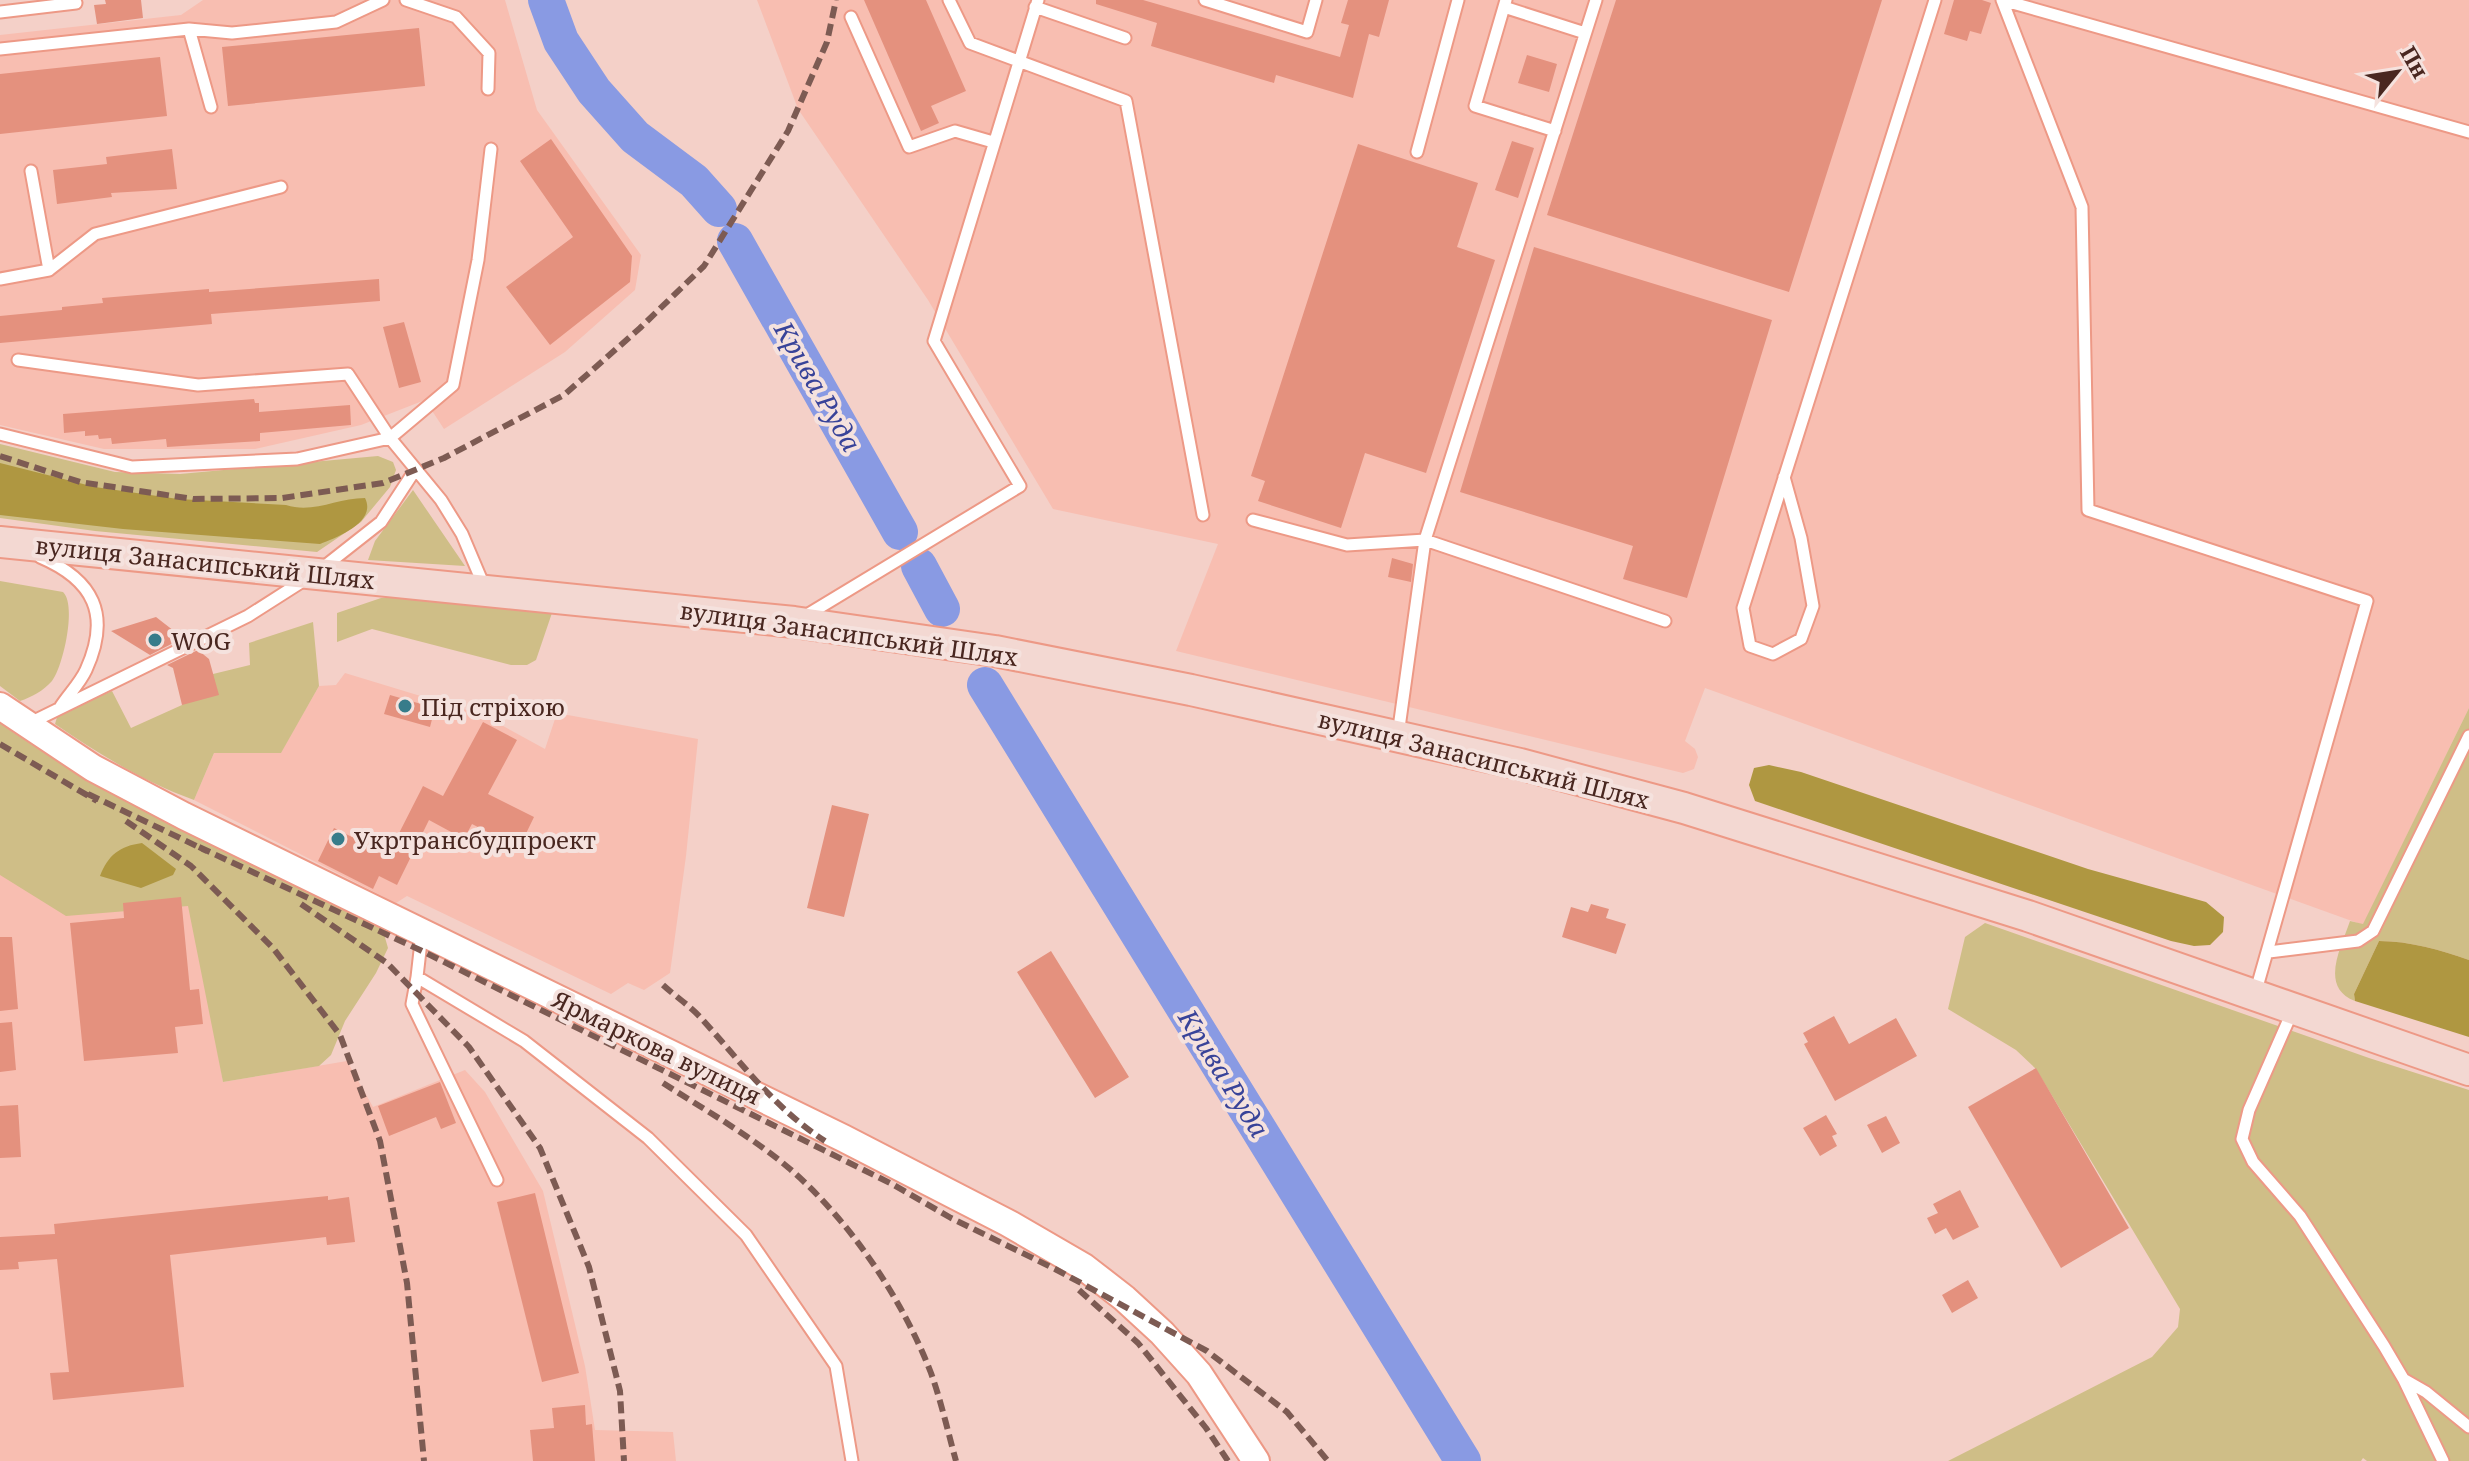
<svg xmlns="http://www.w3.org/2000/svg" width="2469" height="1461" font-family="'Noto Serif',serif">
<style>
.built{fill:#f8beb1}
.green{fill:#cfbe87}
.forest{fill:#af9741}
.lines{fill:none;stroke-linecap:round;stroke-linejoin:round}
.river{stroke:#899ae3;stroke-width:36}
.building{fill:#e4917e}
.service-casing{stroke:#ed9986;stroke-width:15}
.tertiary-casing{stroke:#ed9986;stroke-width:30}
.secondary-casing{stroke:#ed9986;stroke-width:34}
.service{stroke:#fff;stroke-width:11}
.tertiary{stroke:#fff;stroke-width:26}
.secondary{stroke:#f3d8d2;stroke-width:30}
.rail{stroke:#7d5b53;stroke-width:6;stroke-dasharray:12 6;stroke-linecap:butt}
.poi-dot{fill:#377c8a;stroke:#f5e2de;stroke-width:3}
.labels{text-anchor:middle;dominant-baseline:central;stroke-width:8;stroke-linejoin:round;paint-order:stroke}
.street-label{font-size:24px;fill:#492720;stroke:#f5e2de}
.poi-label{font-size:24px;fill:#492720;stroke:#f5e2de;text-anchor:start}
.water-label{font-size:26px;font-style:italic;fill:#384399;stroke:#f5e2de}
</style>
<rect width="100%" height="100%" fill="#f4d0c8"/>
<path class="built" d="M203 0H505L537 110 641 255 635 290 565 352 444 429 425 400 361 425 255 449H104L0 425V35L181 15Z
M757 0H2469V708L2363 925 1705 688 1685 741 1695 749 1698 757 1694 769 1683 773 1176 651 1218 544 1053 509 928 300 798 109Z
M345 673 483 715 545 749 557 713 698 739 686 856 670 973 644 990 628 983 611 994 407 896 396 903 194 800 214 753 281 752 319 686 336 685Z
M0 783 191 898 223 1082 347 1061 373 1107 465 1070 485 1092 543 1191 585 1366 595 1430 673 1432 676 1461H0Z"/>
<path class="green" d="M0 444 115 472 180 474 378 456 393 462 396 470 390 487 361 522 317 552 95 531 0 518Z
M413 490 465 566 368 560 375 541Z
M0 581 63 592C77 605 63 667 52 681 43 691 32 697 20 701L0 686Z
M412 596 553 610 536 660 527 665H511L372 629 337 642V613L381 598Z
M313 622 319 686 281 753H214L194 800C144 782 99 754 55 724L58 714 112 691 131 728 182 705 213 674 250 665 249 643Z
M2469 708V960C2440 950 2410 941 2379 941L2354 994 2355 1001C2319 987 2341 948 2350 921L2363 924Z
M0 723C118 806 253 863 382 927L388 948 376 973 345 1021 331 1055 319 1066 223 1082 188 906 66 916 0 875Z
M1985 923 2369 1058 2469 1090V1461H2367L2363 1458 2361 1461H1948L2152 1357 2178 1327 2180 1309 2036 1069 2016 1050 1948 1009 1965 937Z"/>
<path class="forest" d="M0 463 95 487 178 499 286 505C313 514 337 498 365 498 377 522 338 537 320 544L123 529 0 515Z
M1769 765 1801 772 2088 869 2206 902 2224 917 2223 932 2210 945 2194 946 2171 941 1755 801 1749 785 1754 768Z
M142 843 176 869 173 875 141 888 100 876C108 855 120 846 142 843Z
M2379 941C2410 941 2440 950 2469 960V1037L2355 1001 2354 994Z"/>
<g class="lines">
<path class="river" d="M546 0 561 41 594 91 635 137 694 181 719 209
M735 241 900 532
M919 566 942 609
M985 685 1463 1461"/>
</g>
<path class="building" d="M105 0H141L143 18 97 24 94 5 106 4Z
M864 0H926L966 91 931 106 939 123 921 131Z
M1096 0H1143L1340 57 1349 25 1341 23 1348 0H1389L1379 37 1369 34 1353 98 1276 75 1274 83 1151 46 1157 23 1096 4Z
M1616 0H1882L1789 292 1547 215Z
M1954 0H1982L1991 3 1981 34 1970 31 1967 41 1944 34Z
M419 28 425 86 228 106 222 47Z
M1527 55 1557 64 1549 92 1518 83Z
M160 57 167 116 0 134V74Z
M551 139 632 256 630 282 550 345 506 287 573 237 520 161Z
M1512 141 1534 148 1518 198 1495 190Z
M1358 144 1478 183 1457 247 1495 260 1426 473 1365 453 1341 528 1258 501 1265 481 1251 476Z
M172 149 177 189 111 193 112 197 57 204 53 170 107 164 106 157Z
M1534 247 1772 320 1687 598 1623 579 1633 546 1460 492Z
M379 279 380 301 211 314 212 324 0 343V316L62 310V307L103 303 102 298 209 289V292Z
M404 322 421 382 399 388 383 327Z
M254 399 255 403H259V412L350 405 351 425 260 433V441L167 447 166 439 112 444 111 438 99 439 98 435 85 436V431L64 433 63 414Z
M1392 558 1413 564 1411 582 1388 577Z
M156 617 183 638 150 655 111 631Z
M198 650 209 659 219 695 182 705 173 668 167 665Z
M390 695 435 708 430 727 384 714Z
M483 722 517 740 488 794 534 817 519 848 472 824 464 839 429 820 397 885 379 876 373 889 318 861 334 828 378 850 383 840 393 845 423 786 443 796Z
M832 805 869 814 844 917 807 908Z
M181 897 190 990 199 989 203 1024 175 1027 178 1053 84 1061 70 923 124 918 123 903Z
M1591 904 1609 909 1606 918 1626 924 1616 954 1562 937 1571 907 1588 912Z
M0 937H12L18 1009 0 1011Z
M1051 951 1129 1077 1095 1098 1017 972Z
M1834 1016 1849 1044 1896 1018 1917 1056 1835 1101 1804 1044 1808 1042 1803 1033Z
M12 1022 16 1070 0 1072V1023Z
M2036 1068 2129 1228 2061 1268 1968 1107Z
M440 1082 456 1123 441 1129 436 1117 389 1136 378 1106Z
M18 1105 21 1157 0 1158V1106Z
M1826 1115 1837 1134 1832 1136 1837 1146 1820 1156 1803 1128Z
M1886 1116 1900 1143 1882 1153 1867 1125Z
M1960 1190 1979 1227 1953 1240 1946 1228 1935 1234 1927 1218 1938 1213 1933 1204Z
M535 1193 579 1373 542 1382 497 1202Z
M328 1196V1200L349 1197 355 1242 327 1245 326 1237 170 1255 184 1387 53 1400 50 1373 69 1372 57 1259 18 1262 19 1269 0 1270V1237L55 1234 54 1224Z
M1968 1280 1978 1298 1952 1313 1942 1295Z
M585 1405 586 1425 592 1424 595 1461H533L530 1430 554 1428 552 1408Z"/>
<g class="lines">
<g class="service-casing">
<path id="service" d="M406 0 456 17 489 53 488 89
M949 0 970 43 1126 101 1203 515
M1205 0 1307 32 1316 0
M1506 0 1475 106 1555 131
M2002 0 2082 207 2088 510 2367 601 2255 994
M2002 0 2469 132
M1035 7 1125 38
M1504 7 1585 33
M0 12 76 3
M851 17 909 147 955 131 993 142
M189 29 232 33 336 22 383 0
M0 49 189 29 211 107
M1417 152 1458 0
M31 171 49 270
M0 279 49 270 95 234 281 187
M18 360 198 385 348 374 390 438 441 500 462 534 484 586
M0 434 132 467 297 459 390 438 453 385 478 260 491 149
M1784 477 1801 538 1813 606 1801 639 1773 654 1750 646 1743 608 1935 0
M1253 520 1347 545 1425 540 1665 621
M40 557C94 580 111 615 86 670 80 683 69 694 61 706
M320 570 381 522 415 470
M802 618 1020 486 934 341 1038 0
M30 723 248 616 306 579
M1398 735 1425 540 1596 0
M422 933 417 977 524 1041 648 1138 746 1235 836 1366 852 1461
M2269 952 2358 941 2373 931 2469 736
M417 977 412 1004 497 1180
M2293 1010 2249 1110 2242 1139 2253 1162 2300 1216 2384 1346 2404 1380 2443 1461
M2405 1380 2426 1392 2469 1427"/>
</g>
<g class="tertiary-casing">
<path id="tertiary" d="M0 706 93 768 184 816 843 1138 1008 1223 1084 1267 1124 1298 1162 1333 1199 1374 1256 1461"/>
</g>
<g class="secondary-casing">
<path id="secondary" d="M0 542 794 622 995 651 1191 690 1520 764 1684 808 2028 916 2469 1070"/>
</g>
<use href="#service" class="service"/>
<use href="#tertiary" class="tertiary"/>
<use href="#secondary" class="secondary"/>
<path class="rail" d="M0 456 80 482 193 499 282 498 383 483 444 458 564 395 640 328 704 266 788 131 827 42 836 0
M0 744 97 801
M88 794 207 851
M126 821 191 866 273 948 340 1035 380 1141 407 1283 424 1461
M199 847 420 950 892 1184 951 1218 1055 1269 1207 1351 1287 1412 1328 1461
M301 904 387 963 469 1047 540 1148 589 1267 620 1391 624 1461
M663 985C675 996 690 1006 701 1018 741 1062 774 1108 825 1141
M663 1083C705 1110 751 1136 790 1169 850 1221 902 1298 931 1373 941 1401 948 1432 956 1461
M1079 1290 1138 1343 1206 1428 1228 1461"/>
</g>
<g class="poi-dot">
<circle cx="155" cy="640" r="8"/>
<circle cx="405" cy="706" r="8"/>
<circle cx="338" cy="839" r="8"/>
</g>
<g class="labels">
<g class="street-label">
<text transform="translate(205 562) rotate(6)">вулиця Занасипський Шлях</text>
<text transform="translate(849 633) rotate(8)">вулиця Занасипський Шлях</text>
<text transform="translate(1484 759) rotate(14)">вулиця Занасипський Шлях</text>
<text transform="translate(657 1047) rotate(26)">Ярмаркова вулиця</text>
</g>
<g class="poi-label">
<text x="171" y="640">WOG</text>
<text x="421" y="706">Під стріхою</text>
<text x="354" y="839">Укртрансбудпроект</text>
</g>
<g class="water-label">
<text transform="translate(818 386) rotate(60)">Крива Руда</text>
<text transform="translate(1224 1073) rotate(58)">Крива Руда</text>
</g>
</g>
<g transform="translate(2397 72) rotate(60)" stroke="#f5e2de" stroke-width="6" paint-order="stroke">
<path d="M0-6L14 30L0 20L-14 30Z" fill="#492720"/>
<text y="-12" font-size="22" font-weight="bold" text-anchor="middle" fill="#492720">Пн</text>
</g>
</svg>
